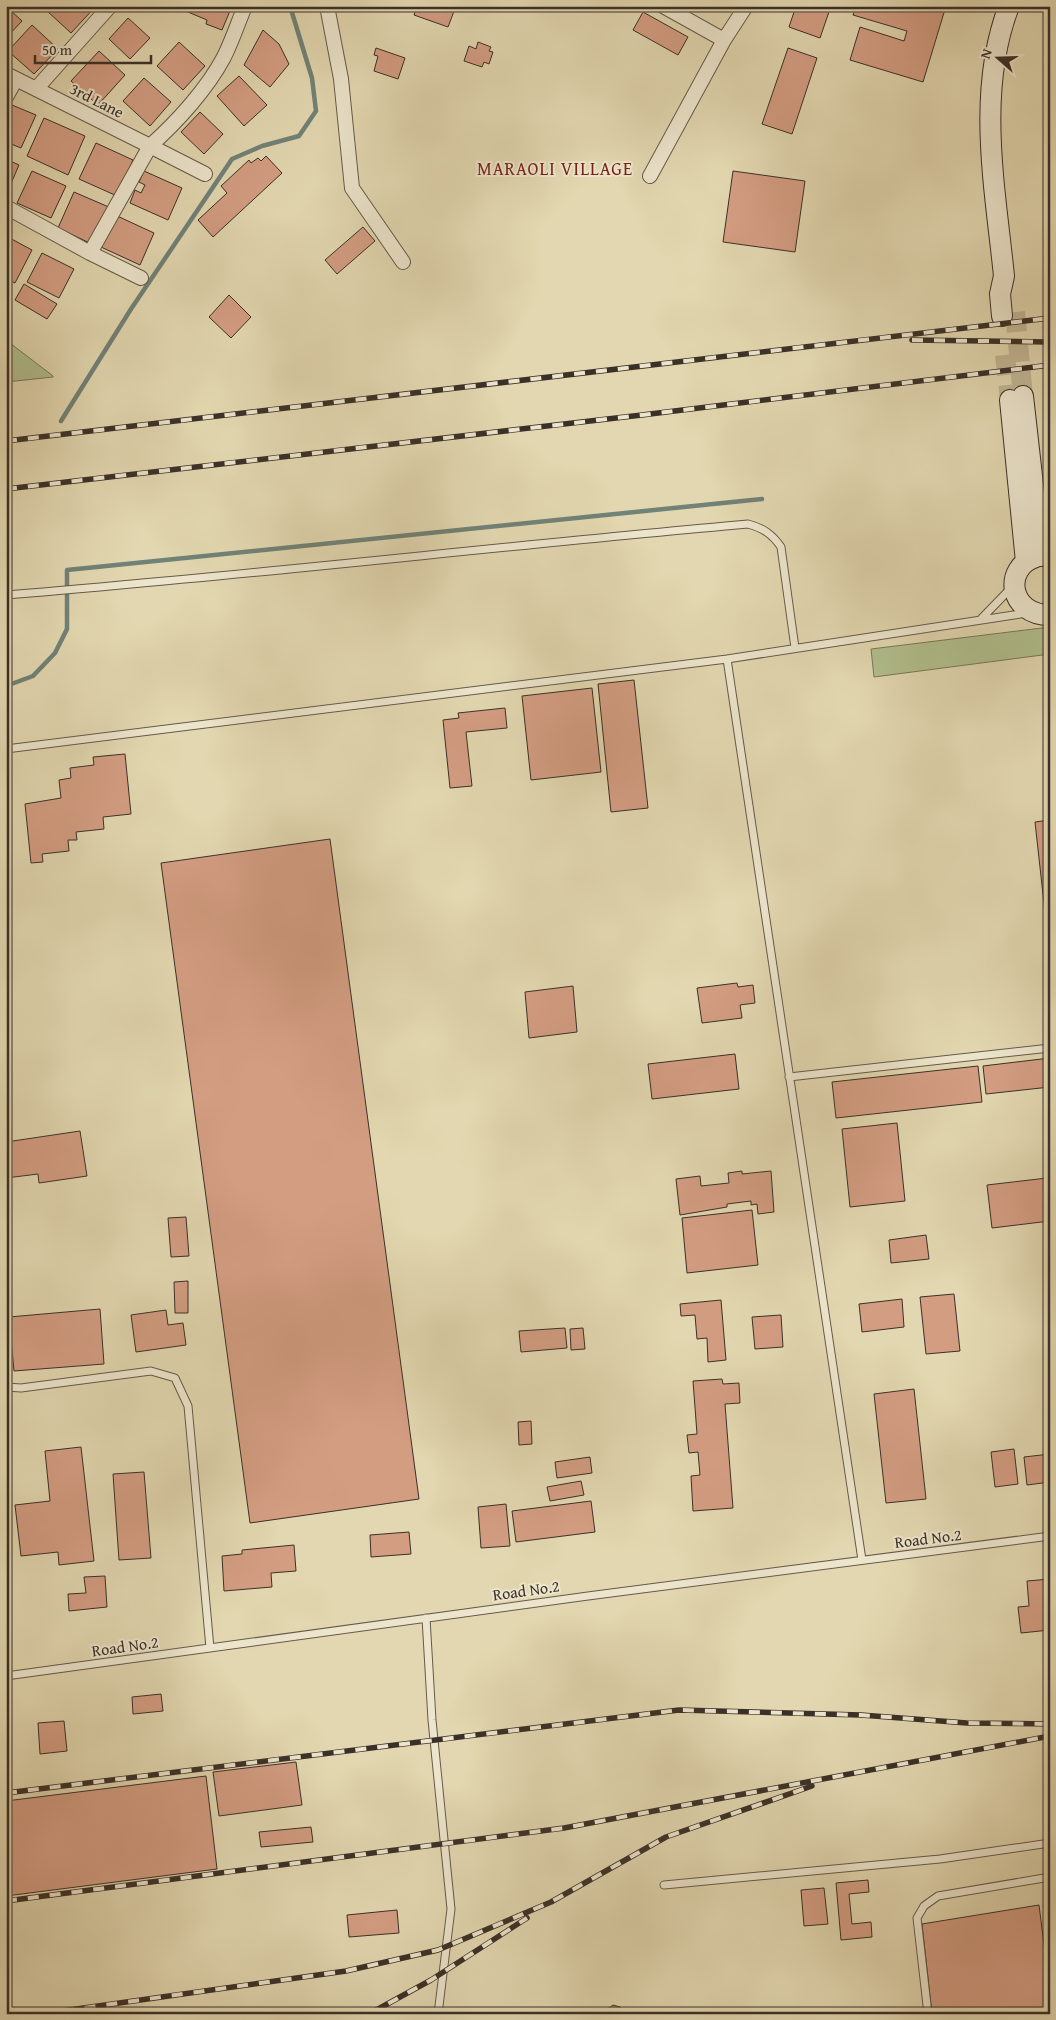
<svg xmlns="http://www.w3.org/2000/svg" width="1056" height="2020" font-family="'Gentium Book Plus',serif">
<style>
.green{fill:#b1bf8d;stroke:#76785a}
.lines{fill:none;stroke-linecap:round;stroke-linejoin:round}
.stream{stroke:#718278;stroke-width:4.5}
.building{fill:#d39d82;stroke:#3b3028}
.secondary-tunnel{stroke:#c1b695;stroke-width:20;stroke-dasharray:20 10;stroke-linecap:butt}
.lane-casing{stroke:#655a4a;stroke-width:9}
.street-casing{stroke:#655a4a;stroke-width:16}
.secondary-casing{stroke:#3b3028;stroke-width:22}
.lane{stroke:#ece5cc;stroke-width:7}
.street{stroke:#ece5cc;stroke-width:14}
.secondary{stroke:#ece5cc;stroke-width:20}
.rail-casing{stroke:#3b3028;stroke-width:5.5}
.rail{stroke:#ece5cc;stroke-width:4;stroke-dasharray:11;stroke-linecap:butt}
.labels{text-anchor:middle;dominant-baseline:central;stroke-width:4;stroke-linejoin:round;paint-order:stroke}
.street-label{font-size:16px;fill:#3b3028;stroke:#ece5cc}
.neighbourhood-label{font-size:18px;letter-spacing:1px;fill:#7a1f14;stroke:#ece5cc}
</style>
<rect width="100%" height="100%" fill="#e2d7b0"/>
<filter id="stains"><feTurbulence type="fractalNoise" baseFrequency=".004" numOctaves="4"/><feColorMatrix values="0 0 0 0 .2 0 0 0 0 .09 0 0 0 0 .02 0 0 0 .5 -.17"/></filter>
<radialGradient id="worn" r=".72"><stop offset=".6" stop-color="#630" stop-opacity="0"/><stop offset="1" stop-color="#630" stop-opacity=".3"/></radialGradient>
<path class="green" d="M6 340 53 376V377L6 382Z
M1050 627V654L874 677 871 649Z"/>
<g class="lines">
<path class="stream" d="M61 421 131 309 232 159 262 146 299 136 316 111 312 78 290 6
M6 686 33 676 55 653 67 629V570L762 499"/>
</g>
<path class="building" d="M52 6H96L71 33 47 11Z
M162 6H232L222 30 206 24 207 20 176 7 174 11Z
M417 6H456L448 27 414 15Z
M796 6H831L820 38 789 27Z
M856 6H946L923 82 850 60 860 27 904 41 907 31 853 15Z
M6 10 8 12 10 10 22 21 6 38Z
M643 12 688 37 678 55 633 30Z
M128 18 150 38 130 59 109 39Z
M32 25 58 49 34 74 8 51Z
M263 30 279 44 289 64 270 87 244 65Z
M179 42 205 66 183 90 157 66Z
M478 42 491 47 489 51 493 52 489 64 484 62 482 67 464 61 469 46 476 49Z
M376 48 405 58 398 79 374 71 378 56 374 55Z
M788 48 817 58 792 134 762 124Z
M99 51 125 75 98 105 71 81Z
M239 76 267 105 244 126 217 96Z
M144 78 171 102 150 126 123 101Z
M12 105 36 115 21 148 6 142V117Z
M200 112 223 134 204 154 181 132Z
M44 118 85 136 68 175 27 156Z
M96 143 133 160 117 196 79 179Z
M266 156 282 173 213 237 198 220 227 193 221 186 249 160 251 163 258 158 261 161Z
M6 159 19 165 6 195Z
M32 171 66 186 51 218 17 203Z
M144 171 182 188 168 220 130 203 135 190 141 193 145 185 139 182Z
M733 171 805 181 795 252 723 242Z
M74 192 111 208 94 245 58 228Z
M115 215 154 233 140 265 101 247Z
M363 227 375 241 337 274 325 260Z
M6 236 32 250 15 283 6 279Z
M42 253 74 269 59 298 27 282Z
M24 284 57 304 47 319 15 300Z
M229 295 251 317 231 338 209 317Z
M634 680 648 808 611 812 598 684Z
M592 688 601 772 531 780 522 696Z
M505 708 507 728 466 732 472 786 450 788 443 720 459 718 458 713Z
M125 754 131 814 103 817 104 829 76 832 77 840H68L69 851 42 854 43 862 31 863 25 804 61 798 59 780 71 778 70 768 94 765 93 757Z
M1050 820V958L1035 822Z
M330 839 419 1499 250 1523 161 863Z
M737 983 738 987 753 985 755 1003 740 1005 742 1018 702 1023 697 988Z
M573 986 577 1032 529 1038 525 992Z
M735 1054 739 1089 652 1099 648 1064Z
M1050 1058V1087L986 1094 983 1066Z
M978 1066 982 1102 836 1118 832 1082Z
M897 1123 905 1201 850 1207 842 1129Z
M80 1131 87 1176 39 1183 38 1174 6 1178V1142Z
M742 1171V1174L771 1171 774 1212 758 1214 757 1204 751 1205V1201L727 1204V1207L680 1215 676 1179 700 1176 701 1186 729 1183 728 1173Z
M1047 1178 1050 1221 992 1228 987 1185Z
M752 1210 758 1265 687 1273 682 1218Z
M186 1217 189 1256 171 1257 168 1218Z
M926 1235 929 1259 891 1263 889 1240Z
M188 1281V1313H175L174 1282Z
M954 1294 960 1351 926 1354 920 1297Z
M902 1299 904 1327 862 1332 859 1304Z
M721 1300 726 1360 708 1362 707 1338 697 1339 695 1315 681 1316 680 1304Z
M100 1309 104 1364 14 1371 9 1317Z
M166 1310 168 1325 183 1323 186 1345 136 1352 131 1315Z
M781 1315 783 1347 755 1349 752 1317Z
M565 1328 567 1348 521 1352 519 1331Z
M583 1328 585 1349 571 1350 570 1329Z
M722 1379 723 1384 739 1383 740 1403 725 1404 733 1508 693 1511 691 1476 700 1475 698 1452 689 1453 687 1435 697 1434 693 1381Z
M914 1389 926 1499 886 1503 874 1394Z
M531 1421 532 1444 519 1445 518 1422Z
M81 1447 94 1561 59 1565 58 1552 21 1556 15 1505 50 1501 45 1451Z
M1014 1449 1018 1484 995 1487 991 1452Z
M1050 1454V1482L1027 1485 1024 1457Z
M590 1457 592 1473 557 1478 555 1462Z
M144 1472 151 1558 119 1560 113 1474Z
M581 1481 584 1495 550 1501 547 1487Z
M591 1501 595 1532 516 1542 512 1511Z
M506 1504 510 1546 481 1548 478 1507Z
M409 1532 411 1554 371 1557 370 1535Z
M294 1545 296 1571 271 1573 272 1587 224 1591 222 1556 242 1554V1550Z
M105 1576 107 1607 69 1611 68 1594 86 1593 84 1577Z
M1050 1579V1630L1021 1633 1018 1607 1029 1606 1027 1581Z
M161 1694 163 1711 133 1714 132 1697Z
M64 1721 67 1751 40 1754 38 1723Z
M296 1762 302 1805 219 1816 213 1772Z
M206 1776 217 1869 6 1896V1801Z
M311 1827 313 1842 261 1847 259 1832Z
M868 1880 869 1892 849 1894 852 1924 871 1922 872 1937 841 1940 836 1883Z
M824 1888 828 1924 804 1926 801 1890Z
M1039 1905 1050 1992V2014H932L922 1924Z
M397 1910 399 1933 349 1937 347 1915Z
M613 2005 620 2007 623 2014H607L608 2009Z"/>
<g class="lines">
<path class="secondary-tunnel" d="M1015 312 1023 396
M1005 355 1010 400"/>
<g class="lane-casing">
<path id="lane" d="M6 595C254 575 500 546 748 524 763 528 772 534 781 547L795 648
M981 619 1012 587
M727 659 862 1560
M6 749 727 659 1027 613
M789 1077 1050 1048
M6 1387 21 1388 151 1371 175 1378 188 1406 210 1648
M426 1618 432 1720 451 1909 438 2014
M6 1676 588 1596 1050 1536
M664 1885 940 1859 1050 1843
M928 2014 917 1918 924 1906 938 1896 1050 1877"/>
</g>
<g class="street-casing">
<path id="street" d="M327 6 341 79 352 188 403 262
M663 6 724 40
M6 74 150 146C177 122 207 89 224 57 232 41 238 23 245 6
M36 89 110 6
M6 97 16 79
M650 176 724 40 746 6
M6 207 90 253 141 278
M90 253 150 146 205 174"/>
</g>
<g class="secondary-casing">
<path id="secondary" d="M1002 316 1000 294 1004 276C995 187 976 92 1009 6
M1023 396 1041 556
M1010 400 1026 562
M1036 557C1003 567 1008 615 1050 615"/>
</g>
<use href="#lane" class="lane"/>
<use href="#street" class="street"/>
<use href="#secondary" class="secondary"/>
<g class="rail-casing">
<path id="rail" d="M912 340 1050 342
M6 441 1050 318
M6 489 642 415 1050 365
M6 1793 679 1710 861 1715 967 1723 1050 1724
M6 1901 564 1828 1050 1736
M41 2014 346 1971 438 1950 551 1902 666 1837 812 1786
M369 2014 431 1980 527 1918"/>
</g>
<use href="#rail" class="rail"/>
</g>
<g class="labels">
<g class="street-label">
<text transform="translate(97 100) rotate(27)">3rd Lane</text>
<text transform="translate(928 1538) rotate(-7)">Road No.2</text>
<text transform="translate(526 1590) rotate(-8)">Road No.2</text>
<text transform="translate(125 1646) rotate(-8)">Road No.2</text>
</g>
<g class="neighbourhood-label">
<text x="555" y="168">MARAOLI VILLAGE</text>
</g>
</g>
<rect width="1056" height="2020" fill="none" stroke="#e2d7b0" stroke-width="25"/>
<rect x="8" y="8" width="1041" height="2005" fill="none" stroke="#3b3028" stroke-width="2.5"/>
<rect x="12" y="12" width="1031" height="1995" fill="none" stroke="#3b3028"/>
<g transform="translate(998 58) rotate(290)" stroke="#ece5cc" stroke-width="4" paint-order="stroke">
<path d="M0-4L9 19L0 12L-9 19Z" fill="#3b3028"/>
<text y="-8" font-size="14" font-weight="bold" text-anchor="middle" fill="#3b3028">N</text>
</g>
<path d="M35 55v8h116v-8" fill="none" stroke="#3b3028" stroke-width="2.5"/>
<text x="42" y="55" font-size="15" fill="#3b3028" stroke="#ece5cc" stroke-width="4" paint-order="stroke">50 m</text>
<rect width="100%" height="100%" filter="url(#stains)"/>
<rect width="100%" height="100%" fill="url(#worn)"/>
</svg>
